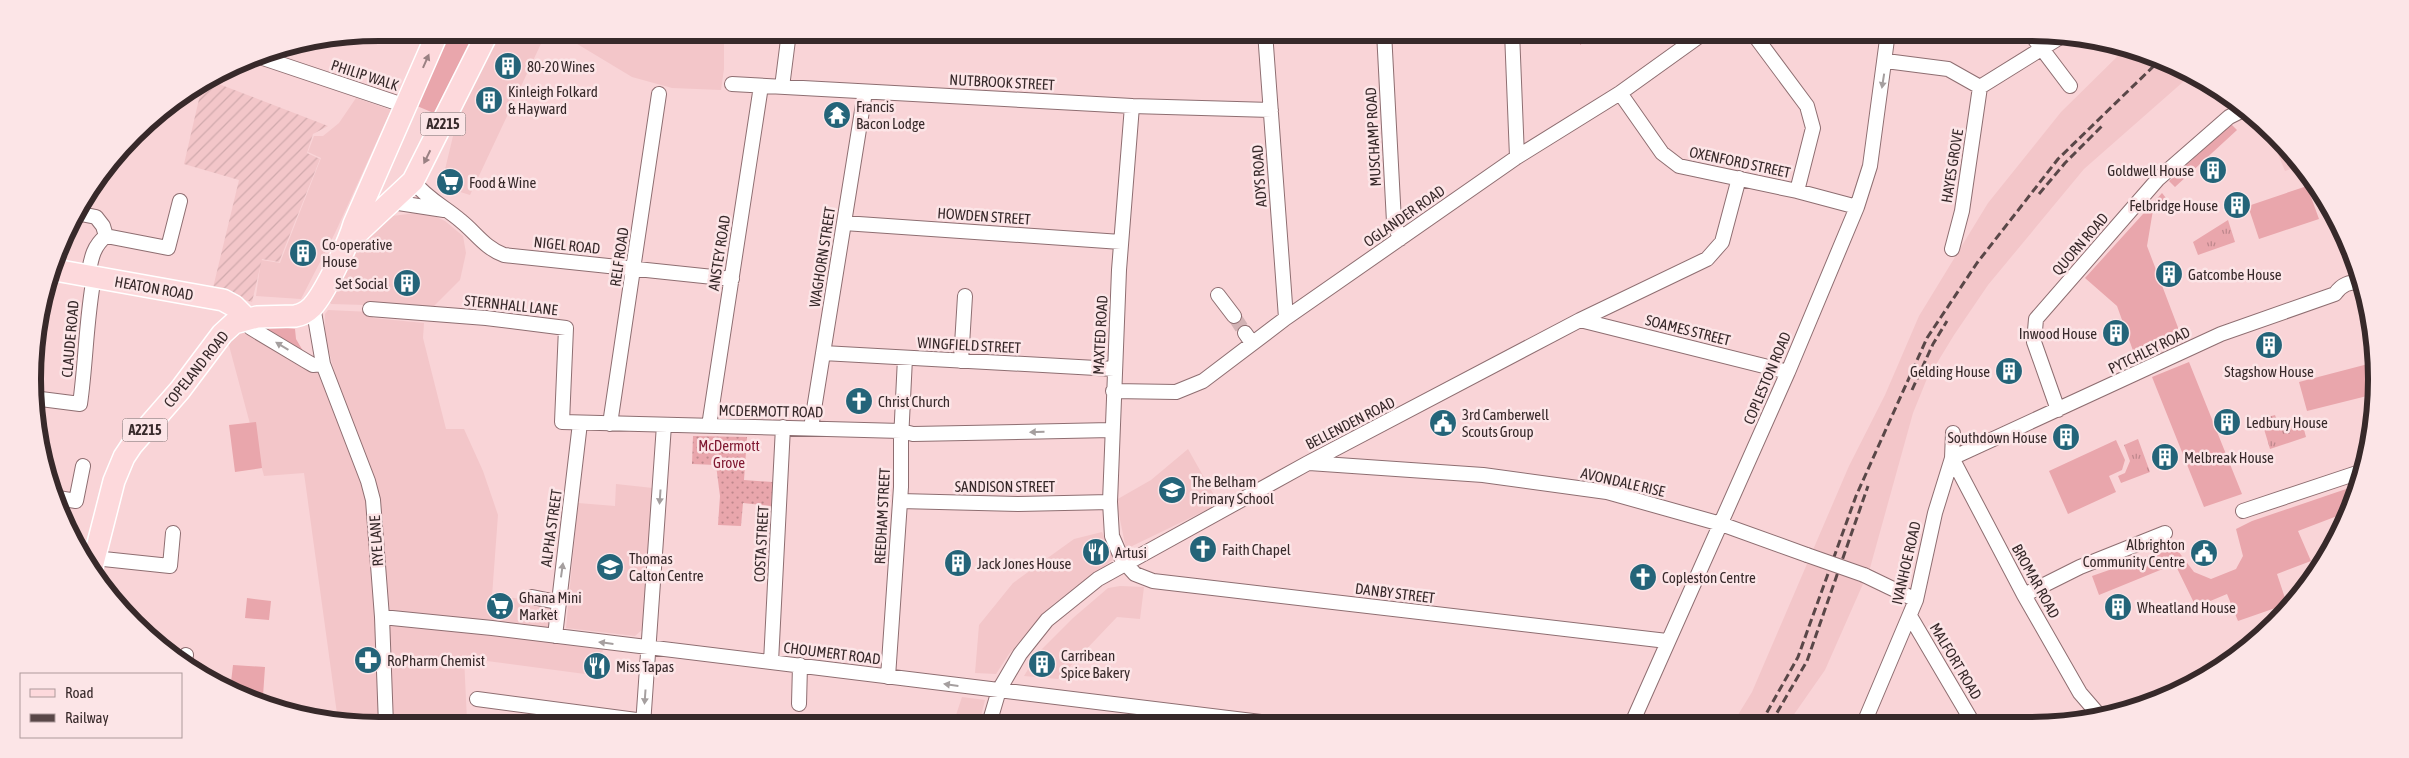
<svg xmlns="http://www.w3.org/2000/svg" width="2409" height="758" font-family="'Asap Condensed',sans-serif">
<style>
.built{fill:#f3c6c9}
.industrial{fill:url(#industrial-furrows)}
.grass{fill:#e9a6ac}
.park{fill:url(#park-tufts)}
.garden{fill:url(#garden-dots)}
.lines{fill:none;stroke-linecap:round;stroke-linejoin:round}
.minor-tunnel{stroke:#d2b2b4;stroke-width:14;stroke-dasharray:14 7;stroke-linecap:butt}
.minor-casing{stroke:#8e6e71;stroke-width:16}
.primary-casing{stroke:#fff;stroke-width:24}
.minor{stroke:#fff;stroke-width:14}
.primary{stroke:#fdd9dc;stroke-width:21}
.rail{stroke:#594748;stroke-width:3;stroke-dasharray:8 4;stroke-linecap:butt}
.minor-bridge-casing{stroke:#8e6e71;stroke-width:16;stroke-linecap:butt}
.minor-bridge{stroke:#fff;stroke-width:14}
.oneway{fill:#9a8183}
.oneway2{fill:#a59f9f}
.labels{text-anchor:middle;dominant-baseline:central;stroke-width:5;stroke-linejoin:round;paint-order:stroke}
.shield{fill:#fce5e7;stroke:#726163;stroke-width:1}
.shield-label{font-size:14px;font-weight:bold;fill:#37292a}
.poi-label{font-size:15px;fill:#37292a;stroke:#fce5e7;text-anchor:start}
.street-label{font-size:15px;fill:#37292a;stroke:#fce5e7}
.park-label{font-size:15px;fill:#801932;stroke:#fce5e7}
.rim{fill:none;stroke:#37292a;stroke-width:6}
</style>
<defs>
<pattern id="industrial-furrows" width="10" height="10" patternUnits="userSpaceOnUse" patternTransform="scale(1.25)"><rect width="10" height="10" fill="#f3c6c9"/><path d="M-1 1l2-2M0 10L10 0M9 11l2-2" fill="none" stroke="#d1aaad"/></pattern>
<pattern id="park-tufts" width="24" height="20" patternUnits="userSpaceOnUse" patternTransform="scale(1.25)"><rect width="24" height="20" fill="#e9a6ac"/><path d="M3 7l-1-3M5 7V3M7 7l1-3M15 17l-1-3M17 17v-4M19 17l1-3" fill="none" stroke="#be878c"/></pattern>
<pattern id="garden-dots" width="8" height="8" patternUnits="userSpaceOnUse" patternTransform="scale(1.25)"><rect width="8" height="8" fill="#e9a6ac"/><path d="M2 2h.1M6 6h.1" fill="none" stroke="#be878c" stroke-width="1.8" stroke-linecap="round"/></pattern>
</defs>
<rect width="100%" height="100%" fill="#f9d4d7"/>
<path class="built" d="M498 33H546L470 195 441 186 461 103Z
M559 33H722L724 36V69L721 90 672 88 632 77Z
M2126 48 2163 59 2192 74 2084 169 1988 285 1954 335 1926 381 1913 413 1870 568 1825 670 1788 723H1733L1752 692 1849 466 1885 395 1919 316 1988 203 2061 112Z
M356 98 391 110 335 233 301 299 256 296 261 260 280 263 321 158 308 152 314 136H323L339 123Z
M2267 128 2275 134 2301 165 2285 171Z
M416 213 432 215 445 221 463 236 466 253 460 280 433 307 331 304 328 300 362 243 375 227 392 216Z
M328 310 371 312 373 318 424 323 423 338 446 429H464L483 471 498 515 492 596 553 602 548 642 603 648 600 676 464 658 467 720 480 721 481 725H379L338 721 304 473 264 476 227 338 245 329 317 372 335 374 325 337V314Z
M1188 449 1219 504 1126 549 1116 500 1151 480Z
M616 484 653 488 643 629 635 636 566 628 578 503 615 506Z
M1102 532 1114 559 1052 605 1009 654 996 674 975 673 979 625 1013 583 1074 539Z
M1120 586 1144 587 1140 619 1117 617 1058 679 1024 676 1038 653 1073 618 1108 588Z
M962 697 985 700 979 724H953Z"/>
<path class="industrial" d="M211 81 328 126 313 134 307 153 320 159 279 262 262 259 252 302 212 292 239 180 184 164 202 86Z"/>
<path class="grass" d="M449 33H475L436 114 417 106Z
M2231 124 2237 130 2175 187 2169 181Z
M2307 186 2319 219 2259 239 2248 206Z
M2162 193 2166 198 2153 210 2147 246 2182 338 2136 359 2117 306 2085 278Z
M271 326 295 329 296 339 306 356 256 329Z
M2189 362 2242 494 2204 507 2152 377Z
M2368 364 2375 394 2307 411 2299 382Z
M256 422 262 468 235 472 229 425Z
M2116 440 2125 460 2122 470 2109 476 2116 492 2068 514 2049 471Z
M2355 486 2345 513 2298 531 2311 561 2277 574 2287 604 2238 621 2227 594 2196 607 2175 564 2099 595 2092 576 2175 547 2194 572 2211 579 2236 569 2243 556 2236 529 2252 521Z
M247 598 271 601 269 620 245 618Z
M233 665 265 667 263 696 239 695 230 691Z"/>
<path class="park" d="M1579 33V32L1596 33 1580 45Z
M2228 220 2235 242 2198 255 2193 242Z
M2275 415 2280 429 2302 422 2306 437 2270 449 2261 419Z
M2138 439 2150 472 2121 483 2118 476 2125 473 2130 461 2124 445Z"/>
<path class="garden" d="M693 436 747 437 744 480 773 482 771 506 743 503 741 526 718 525 720 496 716 465 692 464Z"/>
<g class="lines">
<path class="minor-tunnel" d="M1234 316 1245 333"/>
<g class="minor-casing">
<path id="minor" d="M1265 32 1286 318
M1384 32 1394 222 1400 239
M1512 32 1517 157
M1752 32 1807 106 1813 128 1797 191
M2030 33 2070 86
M257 56 406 106
M1886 61 1948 69 1980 87
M732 84 1132 106 1271 110
M782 87 789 32
M1620 93 1662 153 1679 166 1797 191 1857 207
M413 181C427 199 445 207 461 221 476 233 485 248 504 255L732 279
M392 202 444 210
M76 213 96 217 103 226 106 236C92 247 91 261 88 276
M844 223 1121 242
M106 236 168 248 180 201
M1952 249 1962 211 1980 87 2062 36
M1218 295 1234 316
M313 306 323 364 368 481 373 500 382 617 386 725
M370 309 486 318 566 328 562 422 901 431 913 434 1111 430
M246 318 251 328 306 361 313 365 323 364
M1580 320 1788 372
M1245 333 1252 343
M823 353 1114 369
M961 361 965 296
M1113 391 1176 392 1203 381 1286 318 1517 157 1620 93 1705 32
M33 398 80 404C86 362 86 320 94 277
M2058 410 2034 342 2036 319 2158 179 2229 117 2245 109
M610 424 659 94
M709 426 761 86
M811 428 865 92
M1952 458 2221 334 2335 294C2342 284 2349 282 2361 282
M1952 458 2024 595 2080 693 2099 715
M1309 463 1483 475 1607 492 1721 524 1807 555
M58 498 76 501 83 466
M900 501 1018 504 1110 502
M2243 511 2360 472
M94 558 170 566 173 533
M1125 563 1135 574 1153 581 1667 641
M1124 564 1112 536 1110 502 1119 270 1132 106
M1864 575 1916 600
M2024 595 2080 567 2165 533
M532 597 557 602
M1910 616 1973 723
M382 617 492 628 1277 724
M555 636 580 423
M771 662 783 427
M184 665 186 655
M888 677 901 487V440L905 358
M477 699 644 721
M799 704 800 665
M1632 723 1788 372 1857 207 1870 166 1888 32
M1864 723 1916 600 1935 513 1952 458 1953 433
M989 724 999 690 1020 654 1047 620 1098 579 1308 463 1580 320 1707 259 1722 242 1739 178
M643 725 664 425"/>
</g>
<g class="primary-casing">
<path id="primary" d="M350 240 413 181 488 32
M55 270 223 300 234 306 246 318
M91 571 114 481 124 457 132 445 180 390 222 334 234 323 257 317 295 316C302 315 307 312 312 307 325 293 349 242 354 224L438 32"/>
</g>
<use href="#minor" class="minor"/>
<use href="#primary" class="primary"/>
<path class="rail" d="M2039 194 2065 163 2103 125
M1912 390 1933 344 1947 321
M1761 723 1798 657 1856 496 1927 338 1977 263 2058 159 2161 59
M1771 723 1807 661 1868 486"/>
<g class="minor-bridge-casing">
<path id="minor-bridge" d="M1807 555 1864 575"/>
</g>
<use href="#minor-bridge" class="minor-bridge"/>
</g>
<defs><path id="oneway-solid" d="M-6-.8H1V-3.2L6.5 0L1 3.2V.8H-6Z" transform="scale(1.25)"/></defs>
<g class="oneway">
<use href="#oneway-solid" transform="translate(426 61) rotate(-66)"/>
<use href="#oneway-solid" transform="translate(427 157) rotate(116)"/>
</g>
<g class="oneway2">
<use href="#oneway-solid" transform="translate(1883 81) rotate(99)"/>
<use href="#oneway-solid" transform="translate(282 346) rotate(-149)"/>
<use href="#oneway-solid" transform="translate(1037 432) rotate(179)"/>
<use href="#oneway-solid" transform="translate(660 497) rotate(94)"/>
<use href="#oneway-solid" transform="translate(562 570) rotate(-82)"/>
<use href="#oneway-solid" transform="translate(606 643) rotate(-173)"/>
<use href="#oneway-solid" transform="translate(951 685) rotate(-172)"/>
<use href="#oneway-solid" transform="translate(645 697) rotate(94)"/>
</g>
<defs>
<g id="building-disc" transform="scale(1.4375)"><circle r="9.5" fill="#246479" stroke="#fce5e7"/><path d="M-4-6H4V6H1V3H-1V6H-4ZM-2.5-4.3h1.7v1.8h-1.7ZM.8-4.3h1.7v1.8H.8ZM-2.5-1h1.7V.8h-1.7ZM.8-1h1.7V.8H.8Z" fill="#fff"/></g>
<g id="temple-disc" transform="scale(1.4375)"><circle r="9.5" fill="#246479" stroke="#fce5e7"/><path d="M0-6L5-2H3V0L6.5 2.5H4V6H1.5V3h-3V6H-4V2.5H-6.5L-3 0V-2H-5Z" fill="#fff"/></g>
<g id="supermarket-disc" transform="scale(1.4375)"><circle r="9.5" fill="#246479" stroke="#fce5e7"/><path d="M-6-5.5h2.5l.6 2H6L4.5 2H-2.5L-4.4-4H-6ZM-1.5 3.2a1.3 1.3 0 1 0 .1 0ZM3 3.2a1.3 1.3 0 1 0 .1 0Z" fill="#fff"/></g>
<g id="church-disc" transform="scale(1.4375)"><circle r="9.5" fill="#246479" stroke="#fce5e7"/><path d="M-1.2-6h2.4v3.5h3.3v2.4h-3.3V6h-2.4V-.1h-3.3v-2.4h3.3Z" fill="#fff"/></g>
<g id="civic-disc" transform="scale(1.4375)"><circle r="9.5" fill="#246479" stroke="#fce5e7"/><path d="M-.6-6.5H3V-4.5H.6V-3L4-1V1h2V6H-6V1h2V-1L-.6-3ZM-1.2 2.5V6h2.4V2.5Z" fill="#fff"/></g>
<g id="school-disc" transform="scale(1.4375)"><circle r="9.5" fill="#246479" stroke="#fce5e7"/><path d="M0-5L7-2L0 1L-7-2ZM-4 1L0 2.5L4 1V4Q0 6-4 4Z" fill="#fff"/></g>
<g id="restaurant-disc" transform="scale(1.4375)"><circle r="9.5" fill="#246479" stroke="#fce5e7"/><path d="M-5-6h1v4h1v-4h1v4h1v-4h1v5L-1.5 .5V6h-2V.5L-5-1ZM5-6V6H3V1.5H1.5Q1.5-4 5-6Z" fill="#fff"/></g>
<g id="university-disc" transform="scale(1.4375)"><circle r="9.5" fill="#246479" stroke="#fce5e7"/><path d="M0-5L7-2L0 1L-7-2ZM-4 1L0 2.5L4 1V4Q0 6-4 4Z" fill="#fff"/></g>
<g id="pharmacy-disc" transform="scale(1.4375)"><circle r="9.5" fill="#246479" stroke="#fce5e7"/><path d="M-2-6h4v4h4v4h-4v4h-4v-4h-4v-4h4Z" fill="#fff"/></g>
</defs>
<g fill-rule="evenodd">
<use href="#building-disc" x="508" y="66"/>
<use href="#building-disc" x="489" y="100"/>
<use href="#temple-disc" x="837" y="115"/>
<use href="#building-disc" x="2213" y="170"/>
<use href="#supermarket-disc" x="450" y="182"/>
<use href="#building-disc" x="2237" y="205"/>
<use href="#building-disc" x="303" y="253"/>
<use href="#building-disc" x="2169" y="274"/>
<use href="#building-disc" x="407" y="283"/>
<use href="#building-disc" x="2116" y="333"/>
<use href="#building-disc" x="2269" y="345"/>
<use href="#building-disc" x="2009" y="371"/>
<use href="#church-disc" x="859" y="401"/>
<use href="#building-disc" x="2227" y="422"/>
<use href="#civic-disc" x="1443" y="423"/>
<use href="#building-disc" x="2066" y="437"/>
<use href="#building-disc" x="2165" y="457"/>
<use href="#school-disc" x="1172" y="490"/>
<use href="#church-disc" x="1203" y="549"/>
<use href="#restaurant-disc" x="1096" y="552"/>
<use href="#civic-disc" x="2204" y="553"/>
<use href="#building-disc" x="958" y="563"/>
<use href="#university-disc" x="610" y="567"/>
<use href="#church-disc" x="1643" y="577"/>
<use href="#supermarket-disc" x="500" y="606"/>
<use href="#building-disc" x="2118" y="607"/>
<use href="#pharmacy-disc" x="368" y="660"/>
<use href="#building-disc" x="1042" y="664"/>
<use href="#restaurant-disc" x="597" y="666"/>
</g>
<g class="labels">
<g class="shield">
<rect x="420.5" y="112.5" width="45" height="23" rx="4"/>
<rect x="122.5" y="418.5" width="45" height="23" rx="4"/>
</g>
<g class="shield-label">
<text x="443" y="124">A2215</text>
<text x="145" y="430">A2215</text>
</g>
<g class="poi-label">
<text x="527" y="66">80-20 Wines</text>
<text x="508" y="91">Kinleigh Folkard<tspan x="508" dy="17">&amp; Hayward</tspan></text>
<text x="856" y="106">Francis<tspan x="856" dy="17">Bacon Lodge</tspan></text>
<text x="2194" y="170" text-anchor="end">Goldwell House</text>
<text x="469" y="182">Food &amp; Wine</text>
<text x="2218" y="205" text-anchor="end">Felbridge House</text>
<text x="322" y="244">Co-operative<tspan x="322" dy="17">House</tspan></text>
<text x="2188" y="274">Gatcombe House</text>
<text x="388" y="283" text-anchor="end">Set Social</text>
<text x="2097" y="333" text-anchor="end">Inwood House</text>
<text x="1990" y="371" text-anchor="end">Gelding House</text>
<text x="2269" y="371" text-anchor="middle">Stagshow House</text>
<text x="878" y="401">Christ Church</text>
<text x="1462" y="414">3rd Camberwell<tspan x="1462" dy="17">Scouts Group</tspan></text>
<text x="2246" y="422">Ledbury House</text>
<text x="2047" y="437" text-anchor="end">Southdown House</text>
<text x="2184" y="457">Melbreak House</text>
<text x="1191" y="481">The Belham<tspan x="1191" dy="17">Primary School</tspan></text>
<text x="2185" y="544" text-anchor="end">Albrighton<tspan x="2185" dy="17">Community Centre</tspan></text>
<text x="1222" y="549">Faith Chapel</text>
<text x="1115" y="552">Artusi</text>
<text x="629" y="558">Thomas<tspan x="629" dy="17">Calton Centre</tspan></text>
<text x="977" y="563">Jack Jones House</text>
<text x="1662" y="577">Copleston Centre</text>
<text x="519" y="597">Ghana Mini<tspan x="519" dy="17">Market</tspan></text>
<text x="2137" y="607">Wheatland House</text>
<text x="1061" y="655">Carribean<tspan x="1061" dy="17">Spice Bakery</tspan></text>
<text x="387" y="660">RoPharm Chemist</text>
<text x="616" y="666">Miss Tapas</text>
</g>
<g class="street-label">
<text transform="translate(365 75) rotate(18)">PHILIP WALK</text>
<text transform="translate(1002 82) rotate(3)">NUTBROOK STREET</text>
<text transform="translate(1373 137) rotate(-93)">MUSCHAMP ROAD</text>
<text transform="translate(1740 162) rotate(12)">OXENFORD STREET</text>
<text transform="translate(1952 166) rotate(-81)">HAYES GROVE</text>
<text transform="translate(1259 176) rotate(-94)">ADYS ROAD</text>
<text transform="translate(984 216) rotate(4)">HOWDEN STREET</text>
<text transform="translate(1404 216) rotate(-35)">OGLANDER ROAD</text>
<text transform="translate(2080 244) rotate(-49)">QUORN ROAD</text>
<text transform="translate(567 245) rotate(6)">NIGEL ROAD</text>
<text transform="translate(719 253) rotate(-81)">ANSTEY ROAD</text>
<text transform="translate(619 257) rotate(-82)">RELF ROAD</text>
<text transform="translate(822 257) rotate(-81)">WAGHORN STREET</text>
<text transform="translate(154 288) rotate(10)">HEATON ROAD</text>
<text transform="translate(511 305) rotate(6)">STERNHALL LANE</text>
<text transform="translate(1688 330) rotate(14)">SOAMES STREET</text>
<text transform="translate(1100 335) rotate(-87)">MAXTED ROAD</text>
<text transform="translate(70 339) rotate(-85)">CLAUDE ROAD</text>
<text transform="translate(969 345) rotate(3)">WINGFIELD STREET</text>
<text transform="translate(2149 350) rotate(-26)">PYTCHLEY ROAD</text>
<text transform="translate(196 369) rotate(-51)">COPELAND ROAD</text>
<text transform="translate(1767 378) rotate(-67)">COPLESTON ROAD</text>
<text transform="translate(771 411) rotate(1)">MCDERMOTT ROAD</text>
<text transform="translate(1350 423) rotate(-27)">BELLENDEN ROAD</text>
<text transform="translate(1623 482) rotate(13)">AVONDALE RISE</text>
<text x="1005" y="486">SANDISON STREET</text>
<text transform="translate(882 516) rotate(-87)">REEDHAM STREET</text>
<text transform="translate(551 528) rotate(-82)">ALPHA STREET</text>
<text transform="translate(376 541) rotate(-94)">RYE LANE</text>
<text transform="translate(761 544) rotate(-87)">COSTA STREET</text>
<text transform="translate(1906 563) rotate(-77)">IVANHOE ROAD</text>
<text transform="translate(2036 581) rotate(61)">BROMAR ROAD</text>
<text transform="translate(1395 593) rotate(7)">DANBY STREET</text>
<text transform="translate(832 653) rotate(7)">CHOUMERT ROAD</text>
<text transform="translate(1956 661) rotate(59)">MALFORT ROAD</text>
</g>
<g class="park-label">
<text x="729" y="445">McDermott<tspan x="729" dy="17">Grove</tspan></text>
</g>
</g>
<path d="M0 0H2409V758H0ZM379 41H2030A338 338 0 0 1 2368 379V379A338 338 0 0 1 2030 717H379A338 338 0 0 1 41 379V379A338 338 0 0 1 379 41Z" fill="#fce5e7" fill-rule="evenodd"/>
<path class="rim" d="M379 41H2030A338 338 0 0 1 2368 379V379A338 338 0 0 1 2030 717H379A338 338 0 0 1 41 379V379A338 338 0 0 1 379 41Z"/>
<rect x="20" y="673" width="162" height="65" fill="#fce5e7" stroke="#ad9a9b"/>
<rect x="30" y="689" width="25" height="8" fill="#fdd9dc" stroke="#ad9a9b"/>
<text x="65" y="698" font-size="15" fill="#37292a">Road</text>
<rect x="30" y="714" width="25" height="8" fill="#594748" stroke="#ad9a9b"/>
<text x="65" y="723" font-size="15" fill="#37292a">Railway</text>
</svg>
